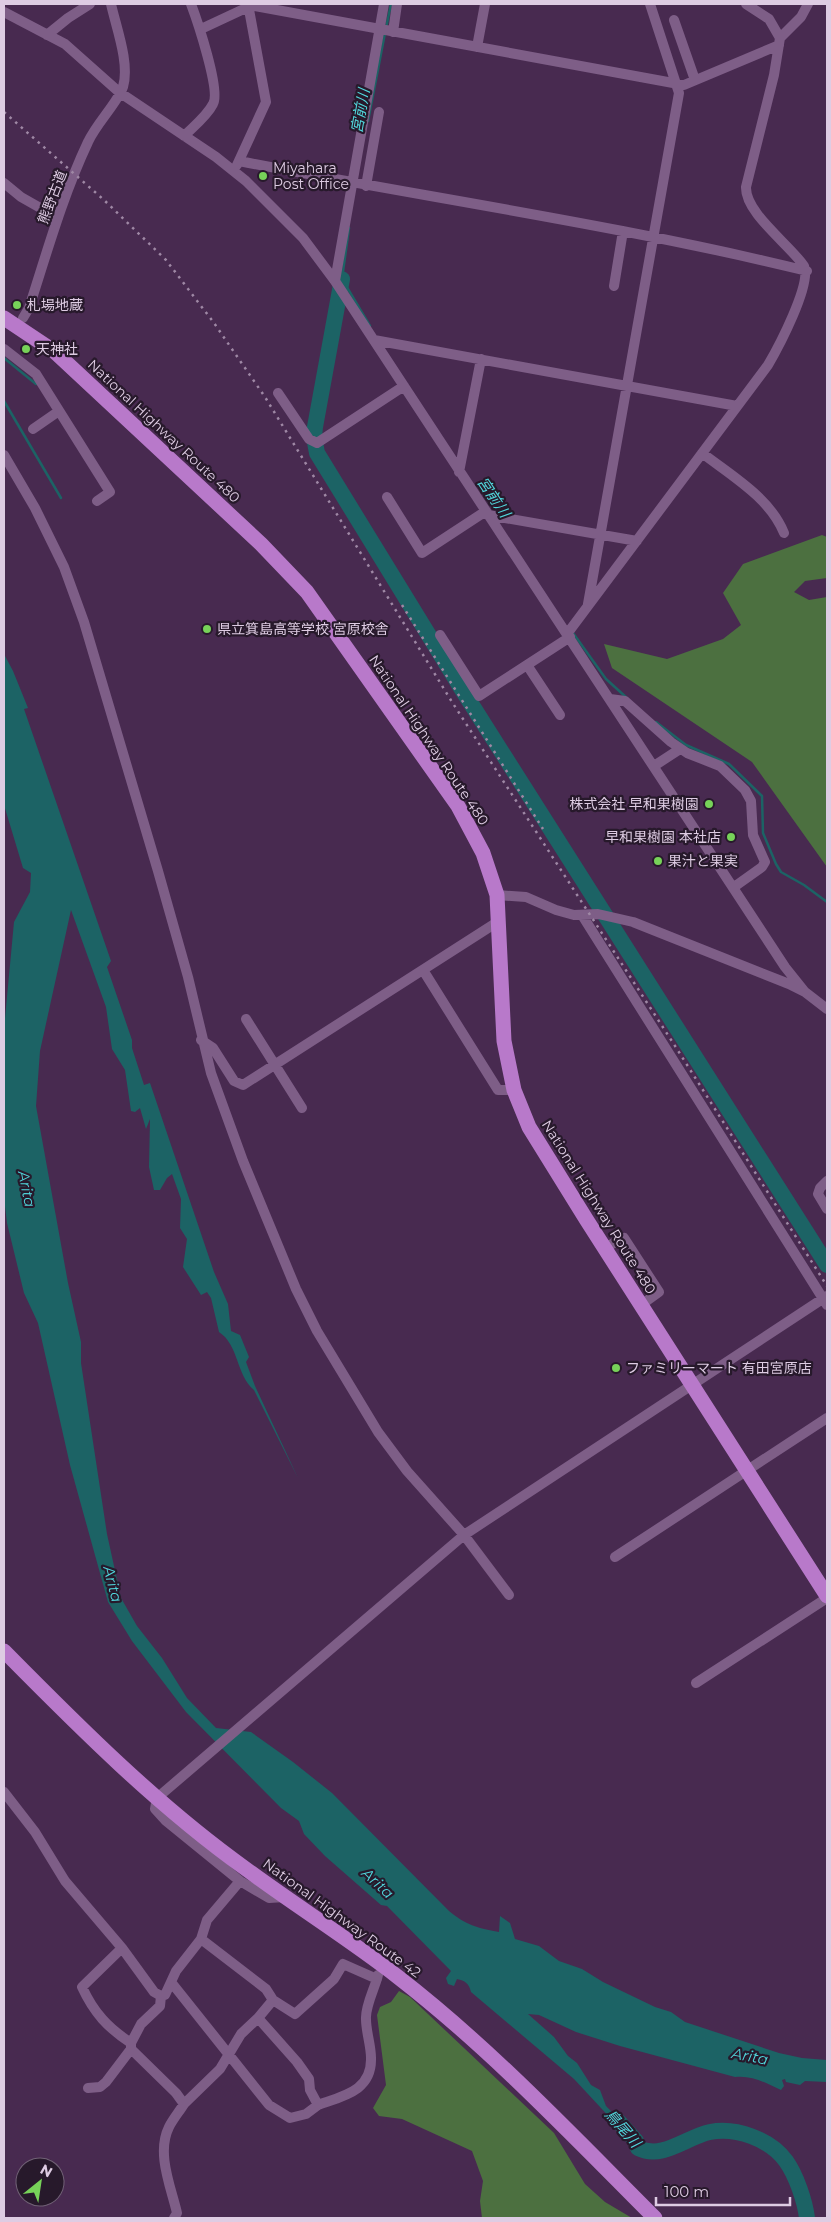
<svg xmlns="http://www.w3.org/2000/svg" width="831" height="2222" font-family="Montserrat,'Noto Sans JP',sans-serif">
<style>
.forest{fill:#4c7040}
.water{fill:#1c6365}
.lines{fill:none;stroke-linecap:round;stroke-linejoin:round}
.stream{stroke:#1c6365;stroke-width:2.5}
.river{stroke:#1c6365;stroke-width:16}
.minor{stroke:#7e5e87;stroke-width:10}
.highway{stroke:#b879ca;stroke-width:15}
.rail{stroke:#9f88a5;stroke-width:2.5;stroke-dasharray:2.5 5;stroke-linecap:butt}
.poi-dot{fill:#77d259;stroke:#27192b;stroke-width:2}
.labels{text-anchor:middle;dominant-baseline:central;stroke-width:4.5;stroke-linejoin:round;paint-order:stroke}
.poi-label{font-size:14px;fill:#decce3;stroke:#27192b;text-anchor:start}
.street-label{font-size:14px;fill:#decce3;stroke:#27192b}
.water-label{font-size:15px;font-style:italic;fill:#51d7dc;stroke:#27192b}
</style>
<rect width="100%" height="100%" fill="#482a50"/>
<path class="forest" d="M822 535 827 537V578L805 581 794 592 809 600 827 597V867L752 762 612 668 604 644 667 659 723 639 741 625 723 593 743 564Z
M399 1991 410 1997 554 2133 585 2184 605 2202 632 2218H482L480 2201 483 2181 472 2151 402 2119 379 2116 373 2108 386 2085 377 2015 380 2007 391 2002Z"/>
<path class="water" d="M4 654 13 671 28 708 24 709 111 961 107 967 132 1040V1048L144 1085 150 1083 214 1272 228 1304 231 1331 240 1335 249 1357 246 1362 255 1386 298 1478 254 1390C236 1375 239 1345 219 1332L211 1298 207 1292 201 1295 183 1267 187 1239 180 1228 181 1199 172 1174 167 1178 160 1190H154L149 1167 150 1119 146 1129 140 1108 135 1112 131 1111 125 1070 112 1049 106 1007 71 910 40 1051 36 1106 68 1283 81 1342V1363L107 1534 121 1598 137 1626 162 1658 187 1698 216 1728 251 1732 293 1762 332 1793 449 1911C466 1925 477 1928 499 1932L500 1916 510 1923 515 1939 539 1946 559 1961 582 1969 603 1982 655 2007 671 2012 685 2022 779 2053 802 2058 827 2060V2082L805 2081 800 2085 786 2082 785 2079 782 2080 784 2086 781 2090C766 2083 752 2075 735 2077L620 2046 576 2032 539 2015 528 2014 554 2037 568 2056 577 2063 591 2085 600 2090 606 2106 617 2117 629 2124 635 2138 627 2136 574 2079 471 1992C469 1983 465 1981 457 1979L454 1986 448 1984 446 1978 451 1971 387 1906 381 1905 325 1856 304 1834 299 1821 281 1808 186 1712 132 1641 108 1602 70 1465 38 1323 24 1293 7 1223 4 1198V1029L14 922 30 892 31 873 23 868 4 805Z"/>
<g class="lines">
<path class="stream" d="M386 28 391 4
M368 121 385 33
M349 228 342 279 370 326
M4 358 36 384
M4 401 61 498
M573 633 606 679 627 698
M656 722 686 745 729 764 762 796 763 833 776 864 781 872 804 885 827 902"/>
<path class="river" d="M342 279 315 427 314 437 317 453 463 691 827 1265
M619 2122 636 2141 638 2148C663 2160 686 2137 710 2132 736 2127 770 2139 786 2161 796 2175 805 2201 807 2218"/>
<path class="minor" d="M4 12 65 44 119 92 216 157 246 181 303 238 335 281 785 967 805 992
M674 20 695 80
M201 29 246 8 255 6 684 85 779 45
M393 32 397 4
M47 35 68 18 90 4
M780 38 801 17 808 4
M477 47 485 4
M184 136C194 126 207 116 213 104 221 91 197 20 191 4
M239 161C428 198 620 225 807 271
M237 165 266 102 248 4
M4 183 21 197 58 218
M366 186 379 112
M335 281 384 4
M614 286 623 231
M23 318 29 308C47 252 63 195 88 142 96 124 118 102 123 87 130 63 116 27 111 4
M374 340 737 406
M4 349 36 374 110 492 97 501
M278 393 309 439 317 443 404 386
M33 429 59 411
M702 453C732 476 770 498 784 533
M4 455 35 508 64 567 84 622 158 871 188 977 211 1073 243 1161 296 1289 317 1331 378 1432 407 1471 464 1535 509 1595
M459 472 481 359
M387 497 422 553 486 511
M488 515 637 541
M588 604 679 93 650 4
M567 634 768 365C778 348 812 284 804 266 789 244 745 213 746 187L774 75 780 38 769 19 746 4
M440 635 479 696 570 637
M527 665 560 715
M610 699 625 701 671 742 687 753 720 766 745 790 751 801 753 835 765 862 762 867 734 887
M654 766 680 749
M497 895 526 897 556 910 574 915 598 914 633 922 789 984 805 992 827 1009
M582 915 827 1305
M423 970 498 1090H514
M246 1019 302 1108
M201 1040 213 1048 234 1081 243 1085 499 921
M827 1181 820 1188 818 1194 827 1209
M604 1248 624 1238 659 1292 641 1305
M615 1557 827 1418
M696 1683 827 1598
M4 1792 35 1832 65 1881 122 1948 154 1992 161 1996
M240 1881 207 1920 201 1939 266 1989 273 2000 295 2014 334 1979 343 1964 377 1979
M285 1897 269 1898 240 1881 165 1820 155 1809 157 1798 464 1535 827 1296
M122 1948 82 1987C94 2013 108 2028 131 2043L141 2024 160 2006 161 1996 165 1995 176 1971 201 1939
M171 1982 269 2105 290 2118 306 2114 318 2105
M258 2018 297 2062 309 2079 310 2090 318 2105C343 2096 372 2091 371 2058 371 2045 366 2032 366 2019 365 2006 375 1988 378 1975
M131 2043V2049L176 2093 184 2104C179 2112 173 2119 169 2127 156 2153 171 2187 177 2213L174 2218
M88 2088 100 2087 106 2082 131 2049
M184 2104 220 2069 241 2034 258 2018 273 2000"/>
<path class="highway" d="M4 318 55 352 261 544 307 592 458 806 483 853 497 895 504 1041 514 1090 529 1127 586 1219 827 1596
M4 1651C80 1728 158 1806 246 1869 296 1906 349 1939 398 1977 491 2049 572 2135 655 2218"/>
<path class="rail" d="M4 112 104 200 166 260 214 323 265 397 452 702 677 1049 827 1286
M402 605 543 829"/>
</g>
<g class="poi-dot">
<circle cx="263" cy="176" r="5"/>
<circle cx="17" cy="305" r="5"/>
<circle cx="26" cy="349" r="5"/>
<circle cx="207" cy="629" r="5"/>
<circle cx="709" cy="804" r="5"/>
<circle cx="731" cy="837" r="5"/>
<circle cx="658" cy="861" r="5"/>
<circle cx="616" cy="1368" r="5"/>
</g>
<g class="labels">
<g class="poi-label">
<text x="273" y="168">Miyahara<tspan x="273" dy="16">Post Office</tspan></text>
<text x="27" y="305">札場地蔵</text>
<text x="36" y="349">天神社</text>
<text x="217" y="629">県立箕島高等学校 宮原校舎</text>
<text x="699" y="804" text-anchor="end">株式会社 早和果樹園</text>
<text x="721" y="837" text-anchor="end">早和果樹園 本社店</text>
<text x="668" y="861">果汁と果実</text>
<text x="626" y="1368">ファミリーマート 有田宮原店</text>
</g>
<g class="street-label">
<text transform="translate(52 197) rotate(-69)">熊野古道</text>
<text transform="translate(164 431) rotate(43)">National Highway Route 480</text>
<text transform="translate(429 740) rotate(56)">National Highway Route 480</text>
<text transform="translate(599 1207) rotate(58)">National Highway Route 480</text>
<text transform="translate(342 1918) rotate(36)">National Highway Route 42</text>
</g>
<g class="water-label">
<text transform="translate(360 111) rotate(-80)">宮前川</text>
<text transform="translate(494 497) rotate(56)">宮前川</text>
<text transform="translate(27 1189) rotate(79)">Arita</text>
<text transform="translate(113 1584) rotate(76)">Arita</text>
<text transform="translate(378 1883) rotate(43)">Arita</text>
<text transform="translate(750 2056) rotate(11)">Arita</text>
<text transform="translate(623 2128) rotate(49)">鳥尾川</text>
</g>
</g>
<rect width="831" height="2222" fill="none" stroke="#decce3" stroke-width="10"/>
<g transform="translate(40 2182) rotate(30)"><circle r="24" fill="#27192b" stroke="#706175"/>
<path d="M0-4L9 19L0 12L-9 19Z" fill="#77d259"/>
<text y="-8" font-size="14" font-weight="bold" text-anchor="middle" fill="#decce3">N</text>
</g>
<path d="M656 2197v8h134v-8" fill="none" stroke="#decce3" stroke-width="2.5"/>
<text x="664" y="2197" font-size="15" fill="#decce3" stroke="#27192b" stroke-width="4" paint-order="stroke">100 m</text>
</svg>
